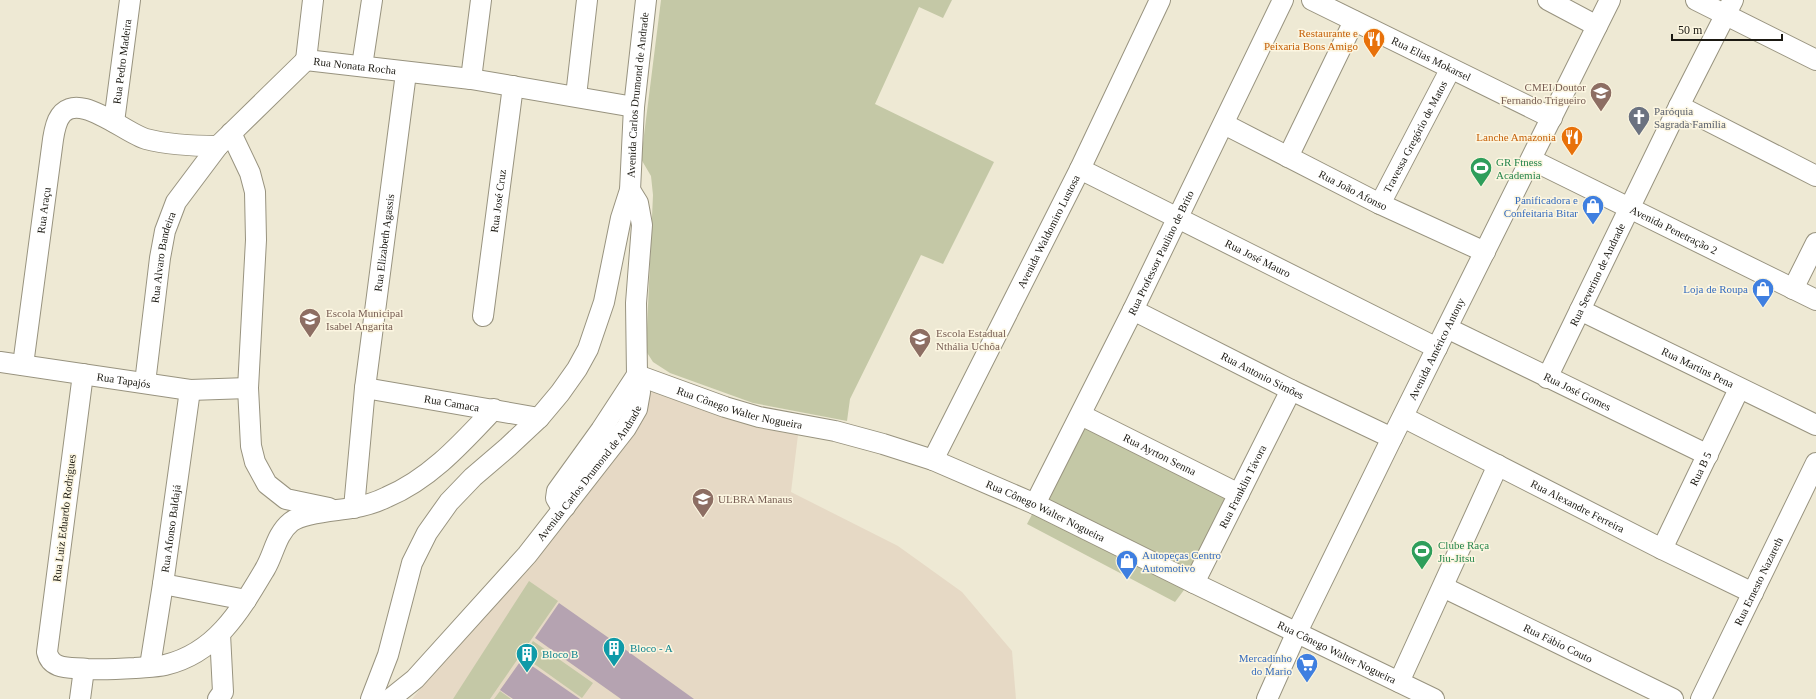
<svg xmlns="http://www.w3.org/2000/svg" width="1816" height="699" font-family="'Times New Roman',serif">
<style>
.education{fill:#e6d9c5}
.green{fill:#c4c8a6}
.building{fill:#b5a3b1}
.lines{fill:none;stroke-linecap:round;stroke-linejoin:round}
.minor-casing{stroke:#98937f;stroke-width:22}
.minor{stroke:#fff;stroke-width:20}
.labels{text-anchor:middle;dominant-baseline:central;stroke-width:3;stroke-linejoin:round;paint-order:stroke}
.food-label{font-size:11px;fill:#c56008;stroke:#fcf6e1;text-anchor:end}
.street-label{font-size:11px;fill:#1b1912;stroke:#fcf6e1}
.education-label{font-size:11px;fill:#785e54;stroke:#fcf6e1;text-anchor:start}
.worship-label{font-size:11px;fill:#5b616d;stroke:#fcf6e1;text-anchor:start}
.leisure-label{font-size:11px;fill:#27864d;stroke:#fcf6e1;text-anchor:start}
.shop-label{font-size:11px;fill:#366cbe;stroke:#fcf6e1;text-anchor:end}
.culture-label{font-size:11px;fill:#0d838f;stroke:#fcf6e1;text-anchor:start}
</style>
<rect width="100%" height="100%" fill="#eee9d4"/>
<path class="education" d="M649 391 759 428 798 435 791 492 898 546 962 592 1012 651 1016 699H412L637 428Z"/>
<path class="green" d="M661 0H952L943 18 919 7 875 104 994 162 943 264 921 255 850 399 847 421 753 403 670 373 653 362 646 351 653 195 651 176 641 159Z
M1082 419 1234 497 1187 586 1175 602 1027 524Z
M529 581 558 601 490 699H453Z
M533 641 593 683 582 698 523 656Z
M500 691 511 699H494Z"/>
<path class="building" d="M559 603 626 650 694 699H621L535 638Z
M522 659 580 699H513L500 690Z"/>
<g class="lines">
<g class="minor-casing">
<g id="minor">
<path id="s1" d="M1312 0 1552 118"/>
<path d="M1548 0 1597 26"/>
<path d="M1696 0 1816 60"/>
<path id="s2" d="M306 60 471 79 634 107"/>
<path d="M306 60 313 0"/>
<path d="M362 66 372 0"/>
<path d="M471 79 481 0"/>
<path d="M576 96 587 0"/>
<path d="M1679 106 1816 176"/>
<path id="s3" d="M114 122 130 0"/>
<path id="s4" d="M1224 124 1380 204 1485 252"/>
<path d="M231 133 250 173 255 192 256 240 248 388 251 446 255 462 267 484 286 499 329 508"/>
<path d="M1288 157 1354 21"/>
<path id="s5" d="M1532 160 1816 300"/>
<path id="s6" d="M1080 169 1437 348"/>
<path id="s7" d="M1380 204 1450 70"/>
<path d="M1793 289 1816 243"/>
<path id="s8" d="M1133 310 1291 390 1392 438"/>
<path id="s9" d="M1580 310 1816 425"/>
<path id="s10" d="M483 316 513 86"/>
<path id="s11" d="M1447 328 1708 455"/>
<path id="s12" d="M0 362 190 390 248 388"/>
<path id="s13" d="M23 365 52 147C53 138 54 129 58 120 74 86 124 133 146 139 169 145 194 146 218 146L306 60"/>
<path d="M83 374 47 652C51 671 71 667 87 669 103 670 119 669 135 668 145 667 156 667 165 665 216 653 240 611 265 569 274 554 276 534 291 522 304 512 335 511 352 508 364 506 377 502 387 497 430 479 462 443 494 409"/>
<path id="s14" d="M1547 378 1679 106 1733 0"/>
<path id="s15" d="M145 383 160 258 165 231 176 202 218 146"/>
<path id="s16" d="M365 388 539 418"/>
<path id="s17" d="M1081 415 1239 494"/>
<path id="s18" d="M1403 417 1662 549 1753 593"/>
<path id="s19" d="M933 460 1080 169 1160 0"/>
<path id="s20" d="M1035 504 1133 310 1283 0"/>
<path id="s21" d="M565 507 559 503 556 498 557 491 601 430 637 375 725 407 759 417 835 431 883 444 933 460 1035 504 1194 583 1434 699"/>
<path id="s22" d="M354 508 365 388 406 73"/>
<path id="s23" d="M1662 549 1739 389"/>
<path id="s24" d="M1194 583 1291 390"/>
<path d="M163 584 246 600"/>
<path id="s25" d="M1443 587 1673 699"/>
<path id="s26" d="M150 666 163 584 190 390"/>
<path d="M1399 682 1498 465"/>
<path d="M80 699 84 669"/>
<path d="M218 699 223 692 220 634"/>
<path id="s27" d="M371 699 388 655 412 563 427 533 449 502 473 477 508 447 539 418 560 393 577 369 588 349 604 302 621 218 630 190 634 107 646 0"/>
<path id="s28" d="M390 699 415 679 527 555 626 428 637 409 640 392 637 375 636 303 642 225 638 203 630 190"/>
<path id="s29" d="M1267 699 1296 634 1392 438 1610 0"/>
<path id="s30" d="M1701 699 1816 463"/>
</g>
</g>
<use href="#minor" class="minor"/>
</g>
<defs>
<g id="restaurant-pin" transform="scale(1.15)"><path d="M0 17L-7.5 6A9.5 9.5 0 1 1 7.5 6Z" fill="#e8710a" stroke="#fcf6e1"/><path d="M-5-6h1v4h1v-4h1v4h1v-4h1v5L-1.5 .5V6h-2V.5L-5-1ZM5-6V6H3V1.5H1.5Q1.5-4 5-6Z" fill="#fff"/></g>
<g id="school-pin" transform="scale(1.15)"><path d="M0 17L-7.5 6A9.5 9.5 0 1 1 7.5 6Z" fill="#8d6e63" stroke="#fcf6e1"/><path d="M0-5L7-2L0 1L-7-2ZM-4 1L0 2.5L4 1V4Q0 6-4 4Z" fill="#fff"/></g>
<g id="church-pin" transform="scale(1.15)"><path d="M0 17L-7.5 6A9.5 9.5 0 1 1 7.5 6Z" fill="#6b7280" stroke="#fcf6e1"/><path d="M-1.2-6h2.4v3.5h3.3v2.4h-3.3V6h-2.4V-.1h-3.3v-2.4h3.3Z" fill="#fff"/></g>
<g id="stadium-pin" transform="scale(1.15)"><path d="M0 17L-7.5 6A9.5 9.5 0 1 1 7.5 6Z" fill="#2e9e5b" stroke="#fcf6e1"/><path d="M0-5a6.5 5 0 1 0 0 10a6.5 5 0 1 0 0-10ZM-3.5-1.8h7v3.6h-7Z" fill="#fff"/></g>
<g id="shop-pin" transform="scale(1.15)"><path d="M0 17L-7.5 6A9.5 9.5 0 1 1 7.5 6Z" fill="#3f7fe0" stroke="#fcf6e1"/><path d="M-5-2.5h2.3a2.7 3.5 0 0 1 5.4 0H5L5.5 6h-11ZM-1.5-2.5h3a1.5 2.3 0 0 0-3 0Z" fill="#fff"/></g>
<g id="university-pin" transform="scale(1.15)"><path d="M0 17L-7.5 6A9.5 9.5 0 1 1 7.5 6Z" fill="#8d6e63" stroke="#fcf6e1"/><path d="M0-5L7-2L0 1L-7-2ZM-4 1L0 2.5L4 1V4Q0 6-4 4Z" fill="#fff"/></g>
<g id="building-pin" transform="scale(1.15)"><path d="M0 17L-7.5 6A9.5 9.5 0 1 1 7.5 6Z" fill="#0f9aa8" stroke="#fcf6e1"/><path d="M-4-6H4V6H1V3H-1V6H-4ZM-2.5-4.3h1.7v1.8h-1.7ZM.8-4.3h1.7v1.8H.8ZM-2.5-1h1.7V.8h-1.7ZM.8-1h1.7V.8H.8Z" fill="#fff"/></g>
<g id="supermarket-pin" transform="scale(1.15)"><path d="M0 17L-7.5 6A9.5 9.5 0 1 1 7.5 6Z" fill="#3f7fe0" stroke="#fcf6e1"/><path d="M-6-5.5h2.5l.6 2H6L4.5 2H-2.5L-4.4-4H-6ZM-1.5 3.2a1.3 1.3 0 1 0 .1 0ZM3 3.2a1.3 1.3 0 1 0 .1 0Z" fill="#fff"/></g>
</defs>
<g fill-rule="evenodd">
<use href="#restaurant-pin" x="1374" y="39"/>
<use href="#school-pin" x="1601" y="93"/>
<use href="#church-pin" x="1639" y="117"/>
<use href="#restaurant-pin" x="1572" y="137"/>
<use href="#stadium-pin" x="1481" y="168"/>
<use href="#shop-pin" x="1593" y="206"/>
<use href="#shop-pin" x="1763" y="289"/>
<use href="#school-pin" x="310" y="319"/>
<use href="#school-pin" x="920" y="339"/>
<use href="#university-pin" x="703" y="499"/>
<use href="#stadium-pin" x="1422" y="551"/>
<use href="#shop-pin" x="1127" y="561"/>
<use href="#building-pin" x="614" y="648"/>
<use href="#building-pin" x="527" y="654"/>
<use href="#supermarket-pin" x="1307" y="664"/>
</g>
<g class="labels">
<g class="food-label">
<text x="1358" y="33">Restaurante e<tspan x="1358" dy="13">Peixaria Bons Amigo</tspan></text>
<text x="1556" y="137">Lanche Amazonia</text>
</g>
<g class="street-label">
<text stroke="none"><textPath href="#s1" startOffset="133">Rua Elias Mokarsel</textPath></text>
<text stroke="none"><textPath href="#s3" startOffset="61">Rua Pedro Madeira</textPath></text>
<text stroke="none"><textPath href="#s2" startOffset="49">Rua Nonata Rocha</textPath></text>
<text stroke="none"><textPath href="#s27" startOffset="682">Avenida Carlos Drumond de Andrade</textPath></text>
<text stroke="none"><textPath href="#s7" startOffset="76">Travessa Gregório de Matos</textPath></text>
<text stroke="none"><textPath href="#s4" startOffset="145">Rua João Afonso</textPath></text>
<text stroke="none"><textPath href="#s10" startOffset="116">Rua José Cruz</textPath></text>
<text stroke="none"><textPath href="#s13" startOffset="156">Rua Araçu</textPath></text>
<text stroke="none"><textPath href="#s5" startOffset="158">Avenida Penetração 2</textPath></text>
<text stroke="none"><textPath href="#s19" startOffset="256">Avenida Waldomiro Lustosa</textPath></text>
<text stroke="none"><textPath href="#s22" startOffset="267">Rua Elizabeth Agassis</textPath></text>
<text stroke="none"><textPath href="#s20" startOffset="281">Rua Professor Paulino de Brito</textPath></text>
<text stroke="none"><textPath href="#s15" startOffset="127">Rua Alvaro Bandeira</textPath></text>
<text stroke="none"><textPath href="#s6" startOffset="199">Rua José Mauro</textPath></text>
<text stroke="none"><textPath href="#s14" startOffset="115">Rua Severino de Andrade</textPath></text>
<text stroke="none"><textPath href="#s29" startOffset="389">Avenida Américo Antony</textPath></text>
<text stroke="none"><textPath href="#s9" startOffset="131">Rua Martins Pena</textPath></text>
<text stroke="none"><textPath href="#s8" startOffset="145">Rua Antonio Simões</textPath></text>
<text stroke="none"><textPath href="#s12" startOffset="125">Rua Tapajós</textPath></text>
<text stroke="none"><textPath href="#s11" startOffset="145">Rua José Gomes</textPath></text>
<text stroke="none"><textPath href="#s16" startOffset="88">Rua Camaca</textPath></text>
<text stroke="none"><textPath href="#s21" startOffset="269">Rua Cônego Walter Nogueira</textPath></text>
<text stroke="none"><textPath href="#s17" startOffset="88">Rua Ayrton Senna</textPath></text>
<text stroke="none"><textPath href="#s23" startOffset="89">Rua B 5</textPath></text>
<text stroke="none"><textPath href="#s28" startOffset="302">Avenida Carlos Drumond de Andrade</textPath></text>
<text stroke="none"><textPath href="#s24" startOffset="108">Rua Franklin Távora</textPath></text>
<text stroke="none"><textPath href="#s18" startOffset="196">Rua Alexandre Ferreira</textPath></text>
<text stroke="none"><textPath href="#s21" startOffset="593">Rua Cônego Walter Nogueira</textPath></text>
<text transform="translate(64 518) rotate(-83)">Rua Luiz Eduardo Rodrigues</text>
<text stroke="none"><textPath href="#s26" startOffset="139">Rua Afonso Baldajá</textPath></text>
<text stroke="none"><textPath href="#s30" startOffset="131">Rua Ernesto Nazareth</textPath></text>
<text stroke="none"><textPath href="#s25" startOffset="128">Rua Fábio Couto</textPath></text>
<text stroke="none"><textPath href="#s21" startOffset="917">Rua Cônego Walter Nogueira</textPath></text>
</g>
<g class="education-label">
<text x="1586" y="87" text-anchor="end">CMEI Doutor<tspan x="1586" dy="13">Fernando Trigueiro</tspan></text>
<text x="326" y="313">Escola Municipal<tspan x="326" dy="13">Isabel Angarita</tspan></text>
<text x="936" y="333">Escola Estadual<tspan x="936" dy="13">Nthália Uchôa</tspan></text>
<text x="718" y="499">ULBRA Manaus</text>
</g>
<g class="worship-label">
<text x="1654" y="111">Paróquia<tspan x="1654" dy="13">Sagrada Família</tspan></text>
</g>
<g class="leisure-label">
<text x="1496" y="162">GR Ftness<tspan x="1496" dy="13">Academia</tspan></text>
<text x="1438" y="545">Clube Raça<tspan x="1438" dy="13">Jiu-Jitsu</tspan></text>
</g>
<g class="shop-label">
<text x="1578" y="200">Panificadora e<tspan x="1578" dy="13">Confeitaria Bitar</tspan></text>
<text x="1748" y="289">Loja de Roupa</text>
<text x="1142" y="555" text-anchor="start">Autopeças Centro<tspan x="1142" dy="13">Automotivo</tspan></text>
<text x="1292" y="658">Mercadinho<tspan x="1292" dy="13">do Mario</tspan></text>
</g>
<g class="culture-label">
<text x="630" y="648">Bloco - A</text>
<text x="542" y="654">Bloco B</text>
</g>
</g>
<path d="M1672 34v6h110v-6" fill="none" stroke="#1b1912" stroke-width="2"/>
<text x="1678" y="34" font-size="12" fill="#1b1912" stroke="#fcf6e1" stroke-width="3" paint-order="stroke">50 m</text>
</svg>
